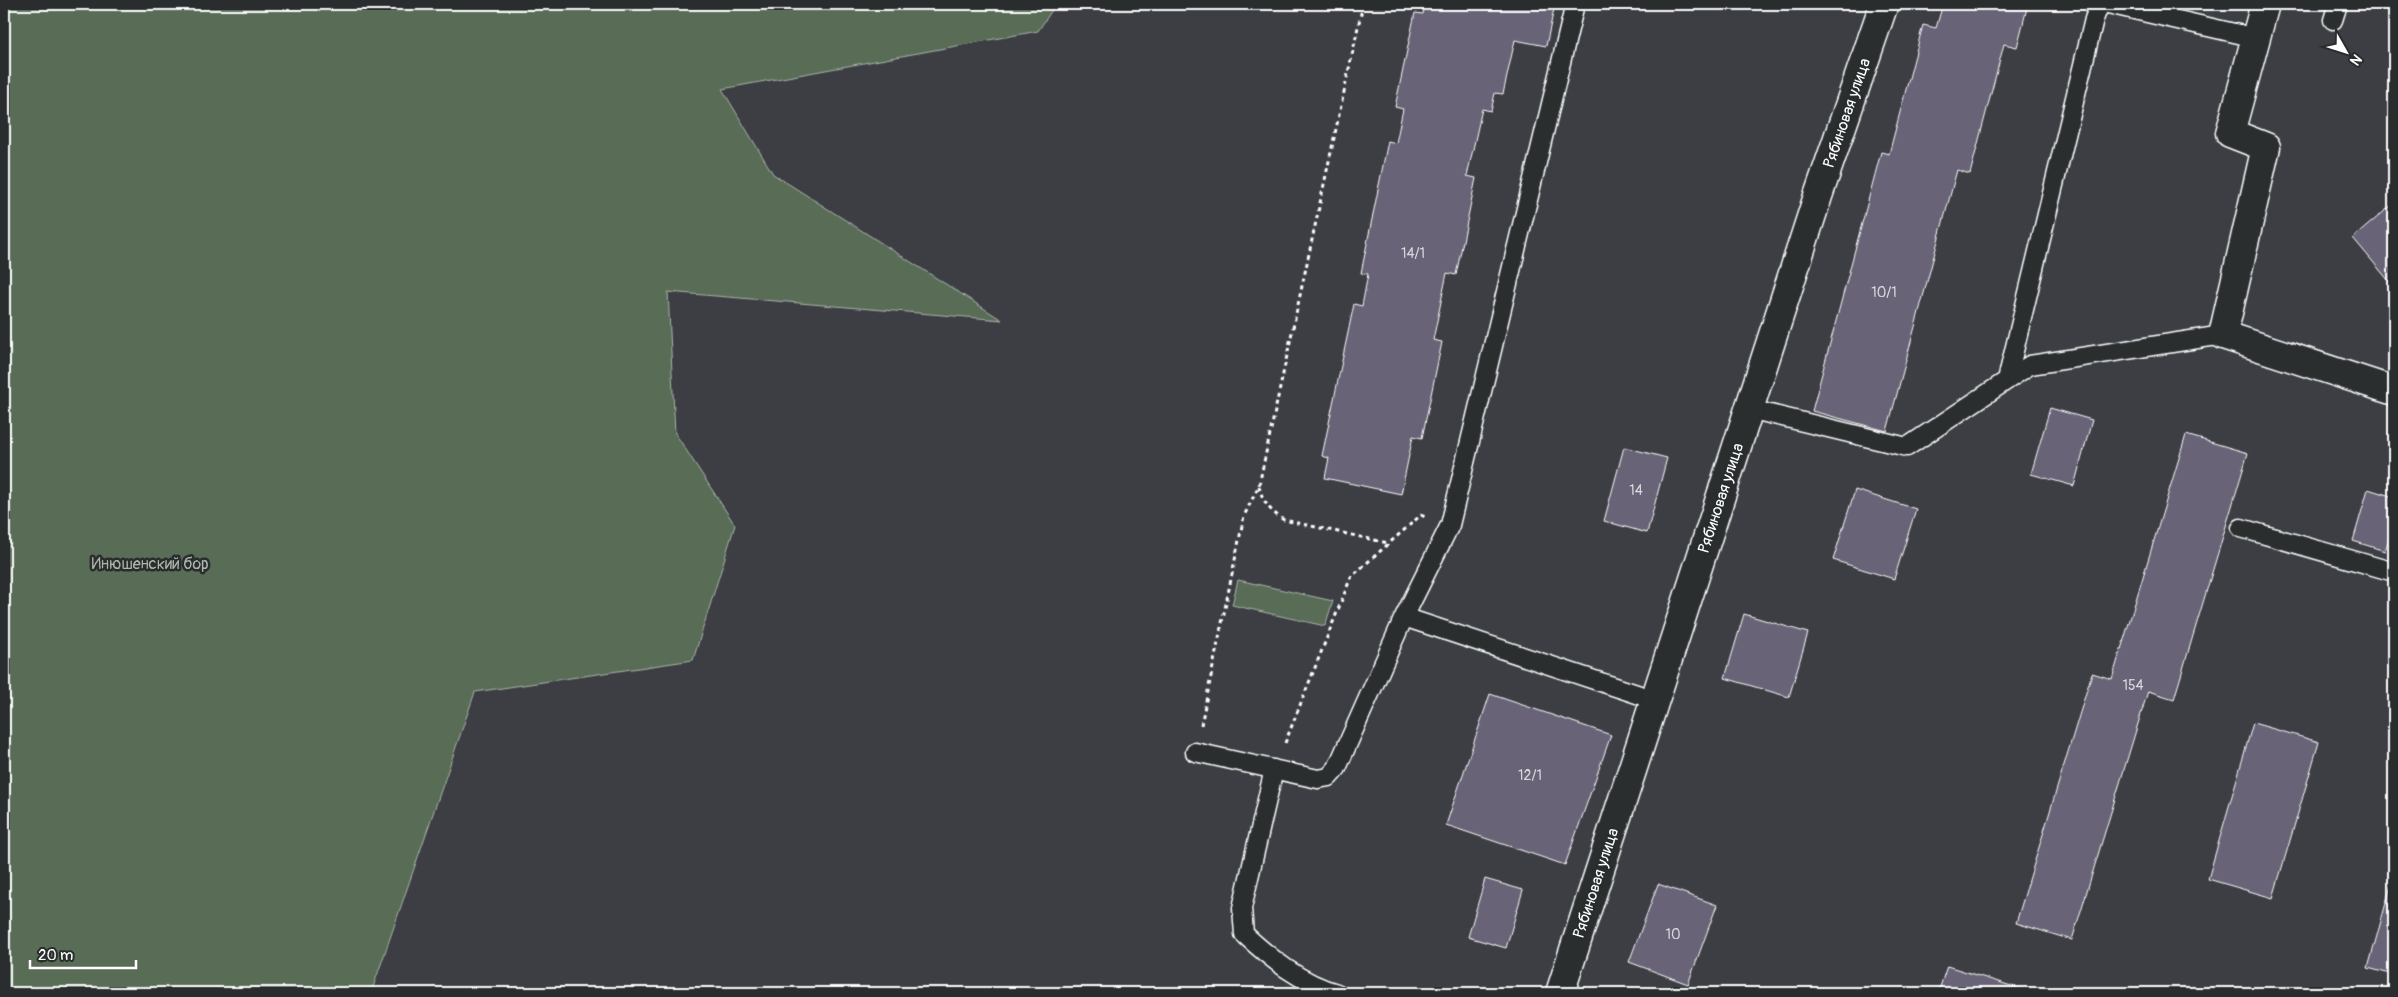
<svg xmlns="http://www.w3.org/2000/svg" width="2398" height="997" font-family="Pangolin,sans-serif">
<style>
.green{fill:#586c57;stroke:#acb6ab}
.building{fill:#676476;stroke:#fff}
.lines{fill:none;stroke-linecap:round;stroke-linejoin:round}
.lane-casing{stroke:#fff;stroke-width:21}
.street-casing{stroke:#fff;stroke-width:31}
.path{stroke:#fff;stroke-width:3;stroke-dasharray:4 4;stroke-linecap:butt}
.lane{stroke:#2a2d2e;stroke-width:18}
.street{stroke:#2a2d2e;stroke-width:28}
.labels{text-anchor:middle;dominant-baseline:central;stroke-width:5;stroke-linejoin:round;paint-order:stroke}
.number-label{font-size:14px;fill:#d9d8dd}
.street-label{font-size:16px;fill:#fff;stroke:#2a2d2e}
.park-label{font-size:16px;fill:#acb6ab;stroke:#2a2d2e}
</style>
<rect width="100%" height="100%" fill="#3c3e44"/>
<filter id="ink" filterUnits="userSpaceOnUse"><feTurbulence type="fractalNoise" baseFrequency=".02" numOctaves="2"/><feDisplacementMap in="SourceGraphic" scale="10" xChannelSelector="R" yChannelSelector="G"/><feConvolveMatrix kernelMatrix="1 2 1 2 8 2 1 2 1" color-interpolation-filters="sRGB"/></filter>
<g filter="url(#ink)">
<path class="green" d="M4 4H1056L1038 31 722 89 773 174 1002 320 668 292 675 433 735 525 693 660 475 692 371 993H4Z
M1238 580 1333 601 1325 626 1232 605Z"/>
<path class="building" d="M1425 4H1555L1546 46 1515 40 1503 94 1495 93 1491 111 1482 109 1467 176 1476 178 1456 275 1447 273 1433 340 1442 342 1422 438 1413 436 1401 494 1325 478 1329 458 1322 456 1354 304 1362 306 1368 274 1361 273 1388 141 1396 143 1403 109 1395 107 1415 13 1423 14Z
M1943 4H2028L2017 47 2004 44 1970 174 1957 170 1887 431 1812 411 1881 152 1889 154 1923 25 1936 28Z
M2394 203V287L2353 238Z
M2050 408 2092 420 2074 486 2031 474Z
M2186 435 2248 453 2174 699 2148 691 2072 940 2016 923 2092 673 2112 679Z
M1624 447 1667 458 1647 533 1604 521Z
M2368 489 2394 497V522L2385 551 2353 541Z
M1855 490 1916 509 1894 579 1833 560Z
M1744 614 1808 633 1789 697 1725 678Z
M1490 694 1611 735 1565 865 1446 825Z
M2253 723 2319 742 2273 898 2208 879Z
M2394 874V975L2368 968Z
M1485 879 1523 890 1506 948 1468 937Z
M1658 884 1717 905 1688 984 1629 962Z
M1947 966 2034 993H1938Z"/>
<g class="lines">
<g class="lane-casing">
<path id="lane" d="M2108 4 2256 38
M2333 20 2338 4
M2007 380 2094 19 2100 4
M1749 409 1907 447 2030 365 2223 335
M2241 528 2394 572
M1404 617 1450 525 1575 4
M1195 752 1318 779 1329 777 1337 768 1404 617 1655 700
M1274 769 1242 908 1244 934C1271 959 1301 983 1337 993"/>
</g>
<g class="street-casing">
<path id="street" d="M2265 4 2230 133 2266 147 2223 335 2394 391
M1560 993 1818 196 1884 4"/>
</g>
<path class="path" d="M1259 486C1263 503 1270 511 1284 520L1388 543
M1201 725 1244 516 1259 485 1363 4
M1285 743 1351 577 1421 515 1425 517"/>
<use href="#lane" class="lane"/>
<use href="#street" class="street"/>
</g>
</g>
<g class="labels">
<g class="number-label">
<text x="1413" y="253">14/1</text>
<text x="1884" y="292">10/1</text>
<text x="1636" y="490">14</text>
<text x="2133" y="685">154</text>
<text x="1530" y="775">12/1</text>
<text x="1673" y="934">10</text>
</g>
<g class="street-label">
<text transform="translate(1847 113) rotate(-71)">Рябиновая улица</text>
<text transform="translate(1721 498) rotate(-72)">Рябиновая улица</text>
<text transform="translate(1596 883) rotate(-72)">Рябиновая улица</text>
</g>
<g class="park-label">
<text x="150" y="564">Инюшенский бор</text>
</g>
</g>
<rect width="2398" height="997" fill="none" stroke="#2a2d2e" stroke-width="20"/>
<rect x="10" y="10" width="2378" height="977" fill="none" stroke="#fff" stroke-width="2" filter="url(#ink)"/>
<g transform="translate(2346 52) rotate(129)" stroke="#2a2d2e" stroke-width="4" paint-order="stroke">
<path d="M0-4L9 19L0 12L-9 19Z" fill="#ffffff"/>
<text y="-8" font-size="14" font-weight="bold" text-anchor="middle" fill="#ffffff">N</text>
</g>
<path d="M30 960v8h106v-8" fill="none" stroke="#ffffff" stroke-width="2.5"/>
<text x="38" y="960" font-size="15" fill="#ffffff" stroke="#2a2d2e" stroke-width="4" paint-order="stroke">20 m</text>
</svg>
